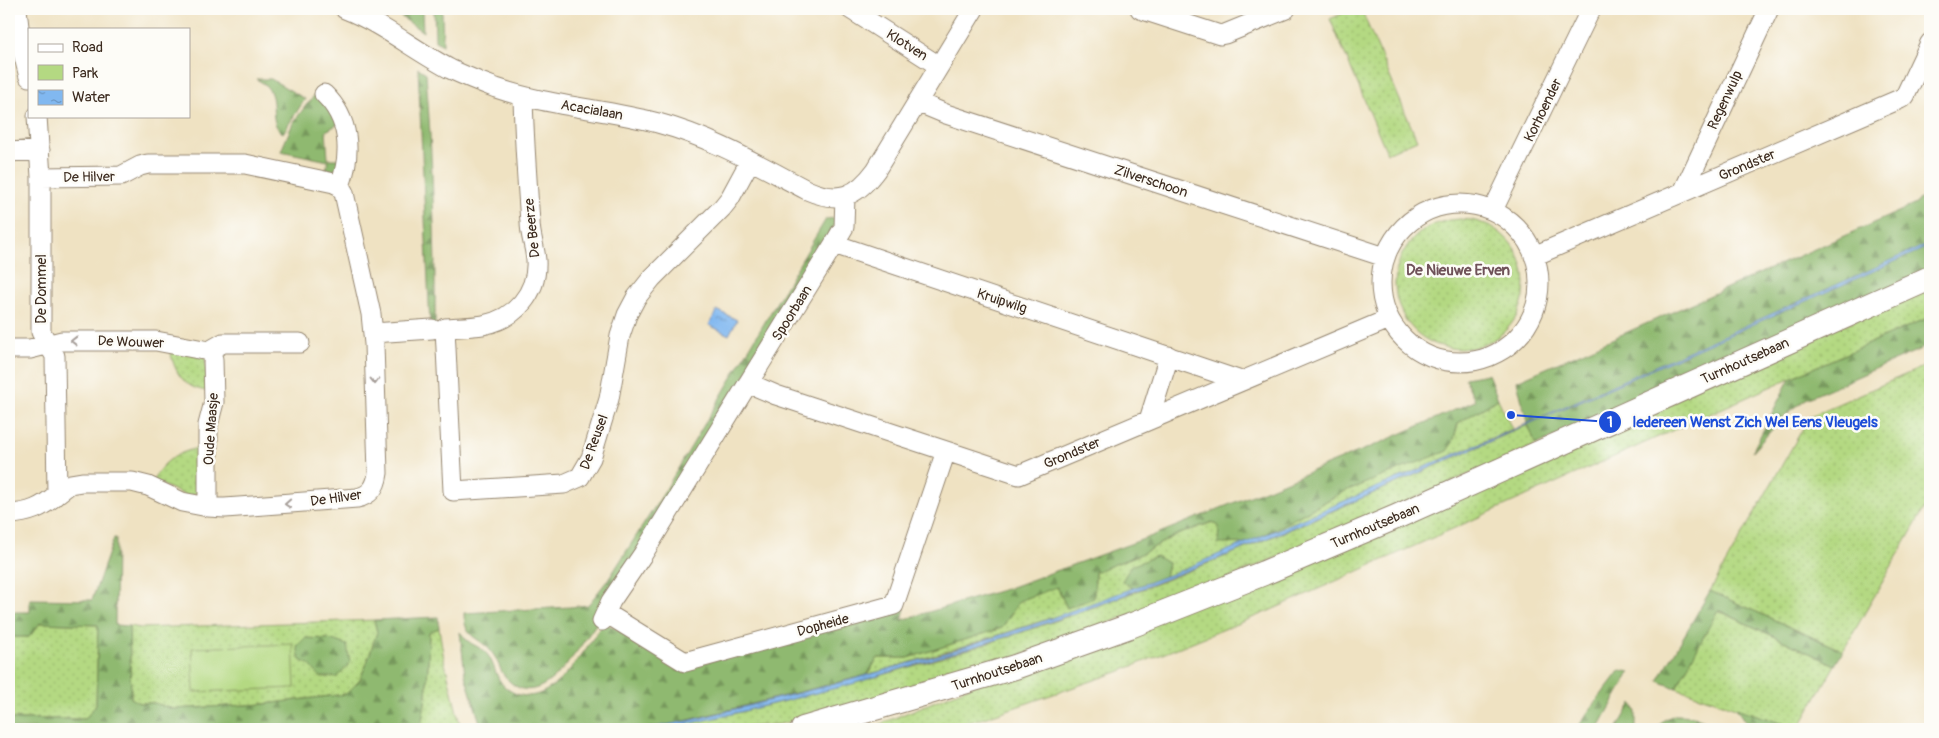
<svg xmlns="http://www.w3.org/2000/svg" width="1939" height="738" font-family="Pangolin,sans-serif">
<style>
.green{fill:url(#green-dots);stroke:#788250}
.forest{fill:url(#forest-firs);stroke:#657247}
.pitch{fill:#b4d982;stroke:#788250}
.water{fill:url(#water-ripples);stroke:#5e7187}
.lines{fill:none;stroke-linecap:round;stroke-linejoin:round}
.minor-casing{stroke:#958670;stroke-width:21}
.major-casing{stroke:#958670;stroke-width:26}
.minor{stroke:#fff;stroke-width:19}
.major{stroke:#fff;stroke-width:24}
.oneway{stroke:#a79f9a}
.labels{text-anchor:middle;dominant-baseline:central;stroke-width:5;stroke-linejoin:round;paint-order:stroke}
.street-label{font-size:14px;fill:#3b2a1e;stroke:#fdfcf7}
.neighbourhood-label{font-size:15px;font-weight:bold;fill:#6f5259;stroke:#fdfcf7}
.leader{fill:none;stroke:#1d4ed8;stroke-width:2}
.callout-dot{fill:#1d4ed8;stroke:#fdfcf7;stroke-width:2}
.mark-label{font-size:15px;text-anchor:middle;font-weight:bold;fill:#fff}
.callout-label{font-size:15px;text-anchor:middle;font-weight:bold;fill:#1d4ed8;stroke:#fdfcf7;stroke-width:5;stroke-linejoin:round;paint-order:stroke}
</style>
<defs>
<pattern id="green-dots" width="8" height="8" patternUnits="userSpaceOnUse" patternTransform="scale(1.25)"><rect width="8" height="8" fill="#b4d982"/><path d="M2 2h.1M6 6h.1" fill="none" stroke="#9cba70" stroke-width="1.8" stroke-linecap="round"/></pattern>
<pattern id="forest-firs" width="22" height="20" patternUnits="userSpaceOnUse" patternTransform="scale(1.25)"><rect width="22" height="20" fill="#8fb970"/><path d="M5 1l3.5 6h-7zM16 11l3.5 6h-7z" fill="#76975b"/></pattern>
<pattern id="water-ripples" width="26" height="14" patternUnits="userSpaceOnUse" patternTransform="scale(1.25)"><rect width="26" height="14" fill="#81b8f0"/><path d="M2 4q2-2 4 0t4 0M15 11q2-2 4 0t4 0" fill="none" stroke="#6b96c2"/></pattern>
</defs>
<rect width="100%" height="100%" fill="#fdfcf7"/>
<filter id="ink" filterUnits="userSpaceOnUse"><feTurbulence type="fractalNoise" baseFrequency=".02" numOctaves="2"/><feDisplacementMap in="SourceGraphic" scale="10" xChannelSelector="R" yChannelSelector="G"/><feConvolveMatrix kernelMatrix="1 2 1 2 8 2 1 2 1" color-interpolation-filters="sRGB"/></filter>
<filter id="wash" filterUnits="userSpaceOnUse"><feTurbulence type="fractalNoise" baseFrequency=".0096" numOctaves="4" result="noise"/><feDisplacementMap in="SourceGraphic" scale="20" xChannelSelector="R" yChannelSelector="G"/><feGaussianBlur stdDeviation="1.12" result="paint"/><feColorMatrix in="noise" values="0 0 0 0 0 0 0 0 0 0 0 0 0 0 0 0 0 1.4 0 .05"/><feComposite in="paint" operator="in"/></filter>
<g filter="url(#wash)">
<rect width="100%" height="100%" fill="#efe2c2"/>
<path class="green" d="M1353 9H1361L1417 140 1387 153 1330 19Z
M1395 284a65 65 0 1 1 130 0a65 65 0 1 1-130 0Z
M1930 289V317L1790 378 1269 611 1118 672 981 719 942 729H868Z
M170 348 205 357 208 391C183 389 173 370 170 348Z
M1930 364V499L1843 651 1710 591 1810 416Z
M1498 399 1512 429 1249 543 1165 577 1168 563 1122 581 1134 589C1046 621 957 649 867 675L878 658H908L1002 628 1019 601 1057 586 1067 608 1095 582V572L1143 553 1174 536 1213 522 1249 543 1343 492 1453 442 1458 423Z
M1528 425 1536 445 1224 580 1024 654 912 689 781 724 727 729H666C816 696 964 655 1108 602 1250 550 1389 486 1528 425Z
M203 447 200 490C196 494 192 495 187 496L153 481C162 460 181 451 203 447Z
M1717 610 1835 665 1798 729 1676 688Z
M374 620 377 632 369 657 360 680 346 694 265 704 173 709 154 703H139L131 698 129 626 141 628Z
M40 623 98 625 96 705 85 719H9V637H29Z
M439 628 444 659 461 729H420C428 698 428 664 429 631Z"/>
<path class="forest" d="M394 9H422L423 32 393 11Z
M434 9H442L443 45 435 41Z
M418 68 426 73C432 157 436 241 435 325L430 326Z
M256 79H271L305 99 283 133C263 120 286 93 256 79Z
M316 92 340 123 326 131 328 159H341C337 168 336 174 325 175L328 161 281 151 293 123 307 104 310 102Z
M1930 195V269L1536 445 1527 422 1517 381 1916 204 1918 200Z
M839 218 600 619C582 641 543 716 508 680 500 673 499 662 493 654 480 635 464 641 464 613L570 607 588 605 610 577 663 494 826 219Z
M1930 317V345L1806 399 1784 416 1752 452 1790 378Z
M1488 374 1498 399 1458 423 1453 442 1447 451 1343 492 1249 543 1218 544 1219 526 1212 522 1174 536 1143 553 1095 572 1094 598 1067 608 1057 587 1019 601 1002 628 908 658H878L867 675 661 727 644 729H482L465 675 460 632C463 635 465 639 468 641 474 646 481 647 487 654 495 664 495 678 505 687 546 721 585 649 604 622L683 668 905 608 902 620 1009 588 1152 536 1373 446 1475 401 1465 378Z
M114 538H116L115 625 129 626 131 698 139 703H154L173 709 265 704 346 694 360 680 369 657 377 632 374 620 438 617 439 628 429 632C428 664 428 698 420 729H9V719H85L96 705 98 625 40 623 29 637H9V612H30V599L92 600Z
M1156 556 1168 563 1165 577 1134 589 1122 581 1131 566Z
M1710 591 1843 651 1835 665 1718 610 1676 688 1658 681Z
M305 638 329 639 347 645 350 663 337 677H320L310 665 300 660 297 646Z
M1620 670 1630 672 1598 729H1577L1588 712Z
M1632 703 1636 712V729H1617Z
M1736 708 1798 729H1750Z
M1674 715C1690 715 1705 717 1717 729H1657L1664 720Z"/>
<path class="pitch" d="M293 644 295 688 194 692 192 648Z"/>
<path class="water" d="M1930 243V246L1371 494 1235 552 1109 601 1015 634 852 684 732 714 666 729H645L692 720 850 680 942 654 1038 623 1177 572 1512 430Z
M717 310 737 320 729 335 709 325Z"/>
</g>
<g filter="url(#ink)">
<g class="lines">
<g class="minor-casing">
<path id="minor" d="M17 9 21 45 29 77
M345 9C383 24 414 50 450 69 465 76 480 82 496 88 549 106 604 109 658 123 711 137 759 165 807 190 839 204 856 197 876 170L974 9
M850 9 939 66
M1140 9 1220 35 1225 34 1286 9
M324 94C350 119 352 153 340 186
M523 97C524 139 527 181 530 222 530 235 535 247 536 260 538 293 515 319 483 325 471 327 458 327 445 328L453 491 564 484 580 477 591 458 609 399 620 336 627 315 636 298 652 278 722 208 730 198 750 161
M917 102 946 114 1385 257
M9 152 40 150
M41 177 121 176 140 166 148 164H245L334 183 340 186 344 193 371 314 374 344 378 473C376 488 370 495 357 498L225 508 208 507 182 502 148 486 132 482H82L70 484 57 494
M1683 192 1769 9
M1381 283a79 79 0 1 1 158 0a79 79 0 1 1-158 0Z
M1493 210 1591 9
M834 244 1241 381
M1534 256 1900 99 1905 96 1930 43
M373 333 432 329
M9 349H30L62 341H156L209 351 223 343H300
M748 383 776 395 1019 475 1389 319
M1149 420 1169 356
M208 507V425L214 402 213 359 209 351
M9 514C29 513 42 508 57 494L55 356 41 332V177L37 116
M606 613 685 662 894 605 946 451
M602 621 611 601 643 554 834 244 844 227 845 196"/>
</g>
<g class="major-casing">
<path id="major" d="M803 729 1015 667 1130 626 1264 573 1396 517 1930 278"/>
</g>
<use href="#minor" class="minor"/>
<use href="#major" class="major"/>
</g>
<defs><path id="oneway-chevron" d="M-2-3.5L2.5 0L-2 3.5" fill="none" stroke-width="1.6" stroke-linecap="round" stroke-linejoin="round" transform="scale(1.25)"/></defs>
<g class="oneway">
<use href="#oneway-chevron" transform="translate(74 341) rotate(180)"/>
<use href="#oneway-chevron" transform="translate(375 381) rotate(89)"/>
<use href="#oneway-chevron" transform="translate(288 504) rotate(176)"/>
</g>
</g>
<g class="labels">
<g class="street-label">
<text transform="translate(907 45) rotate(32)">Klotven</text>
<text transform="translate(1725 100) rotate(-65)">Regenwulp</text>
<text transform="translate(592 110) rotate(10)">Acacialaan</text>
<text transform="translate(1543 110) rotate(-64)">Korhoender</text>
<text transform="translate(1747 165) rotate(-23)">Grondster</text>
<text transform="translate(89 177) rotate(-1)">De Hilver</text>
<text transform="translate(1151 181) rotate(18)">Zilverschoon</text>
<text transform="translate(532 228) rotate(-96)">De Beerze</text>
<text transform="translate(41 289) rotate(-90)">De Dommel</text>
<text transform="translate(1002 301) rotate(18)">Kruipwilg</text>
<text transform="translate(792 313) rotate(-58)">Spoorbaan</text>
<text transform="translate(131 342) rotate(2)">De Wouwer</text>
<text transform="translate(1745 361) rotate(-24)">Turnhoutsebaan</text>
<text transform="translate(211 429) rotate(-86)">Oude Maasje</text>
<text transform="translate(594 442) rotate(-70)">De Reusel</text>
<text transform="translate(1072 453) rotate(-23)">Grondster</text>
<text transform="translate(336 498) rotate(-8)">De Hilver</text>
<text transform="translate(1375 526) rotate(-23)">Turnhoutsebaan</text>
<text transform="translate(823 625) rotate(-15)">Dopheide</text>
<text transform="translate(997 672) rotate(-18)">Turnhoutsebaan</text>
</g>
<g class="neighbourhood-label">
<text x="1458" y="270">De Nieuwe Erven</text>
</g>
</g>
<path class="leader" d="M1511 415L1610 422"/>
<g class="callout-dot">
<circle cx="1511" cy="415" r="5"/>
<circle cx="1610" cy="422" r="12"/>
</g>
<g class="mark-label">
<text x="1610" y="427">1</text>
</g>
<g class="callout-label">
<text x="1755" y="427">Iedereen Wenst Zich Wel Eens Vleugels</text>
</g>
<rect width="1939" height="738" fill="none" stroke="#fdfcf7" stroke-width="30"/>
<rect x="28" y="28" width="162" height="90" fill="#fdfcf7" stroke="#afa8a0"/>
<rect x="38" y="44" width="25" height="8" fill="#ffffff" stroke="#afa8a0"/>
<text x="72" y="52" font-size="15" fill="#3b2a1e">Road</text>
<rect x="38" y="65" width="25" height="15" fill="#b4d982" stroke="#afa8a0"/>
<text x="72" y="78" font-size="15" fill="#3b2a1e">Park</text>
<rect x="38" y="90" width="25" height="15" fill="url(#water-ripples)" stroke="#afa8a0"/>
<text x="72" y="102" font-size="15" fill="#3b2a1e">Water</text>
</svg>
